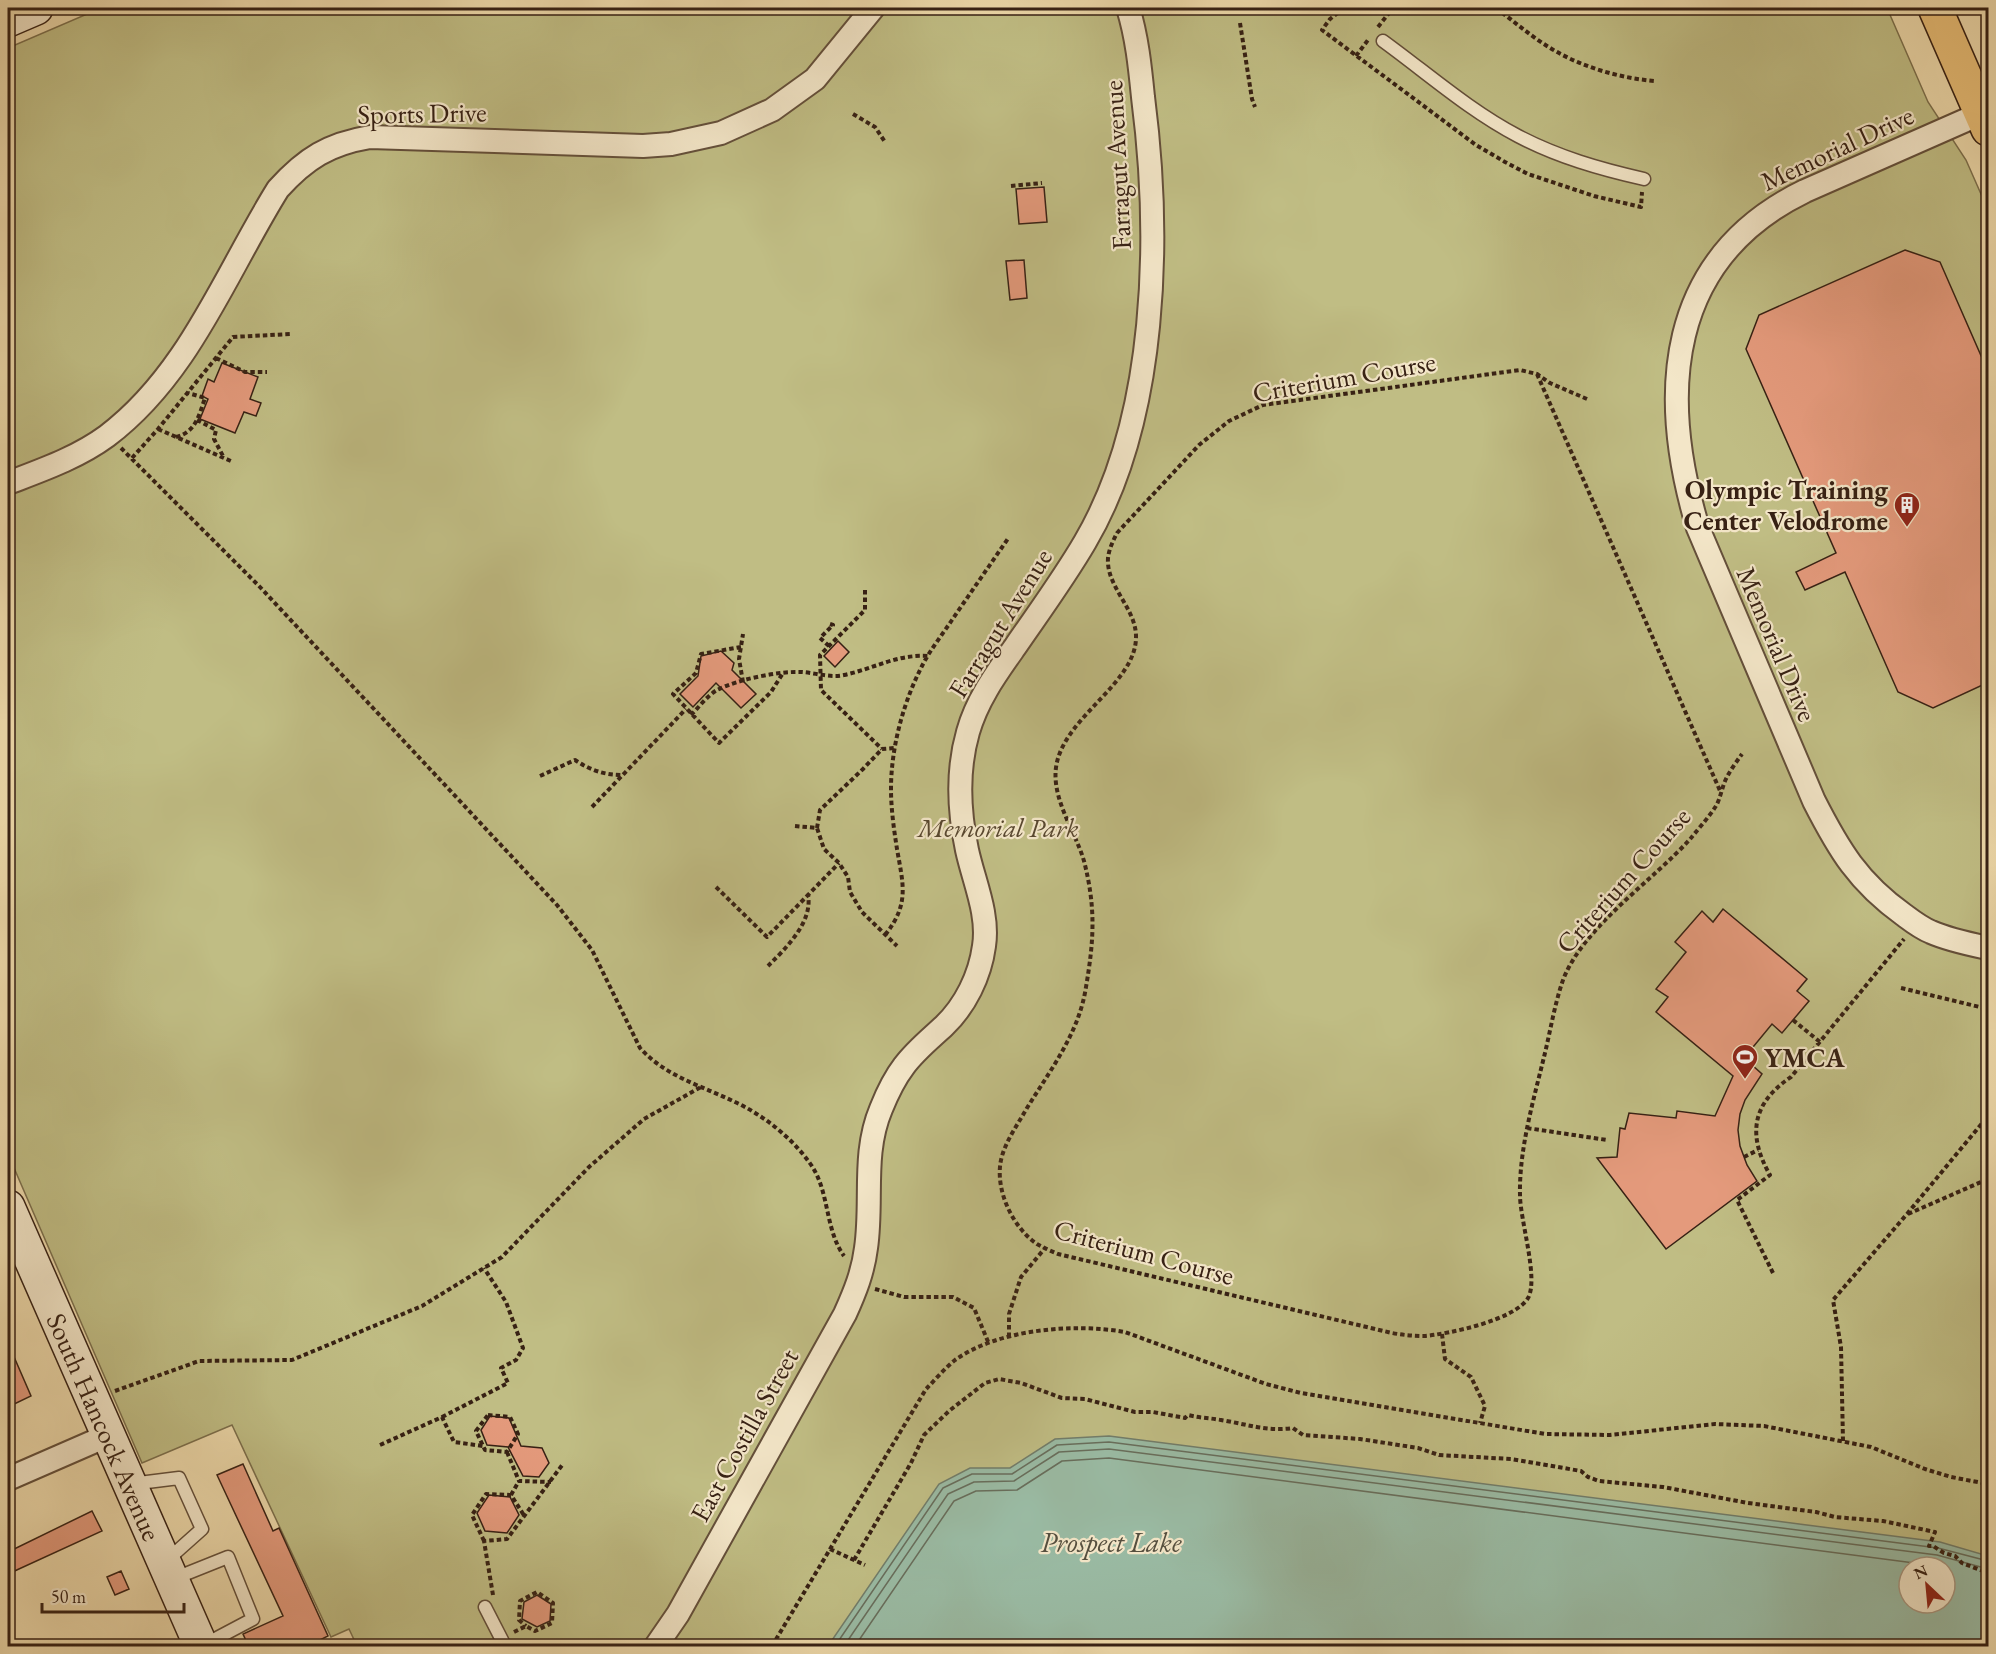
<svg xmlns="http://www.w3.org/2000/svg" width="1996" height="1654" font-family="'EB Garamond',serif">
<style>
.green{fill:#c0bd84;stroke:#7c6f4c;stroke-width:1.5;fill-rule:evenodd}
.water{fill:#9abba4;stroke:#727d6a;stroke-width:1.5;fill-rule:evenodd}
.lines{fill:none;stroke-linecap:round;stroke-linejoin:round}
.shore{stroke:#686e5c;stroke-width:1.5}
.building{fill:#e49a7c;stroke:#372114;stroke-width:1.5}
.lane-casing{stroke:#644f3a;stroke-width:15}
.street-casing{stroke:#644f3a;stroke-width:26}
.secondary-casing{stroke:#372114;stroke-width:36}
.primary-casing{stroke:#372114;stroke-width:36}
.path{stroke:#372114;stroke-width:4;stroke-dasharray:4.5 3;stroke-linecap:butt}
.lane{stroke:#f3e6c8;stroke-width:12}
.street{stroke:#f3e6c8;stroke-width:22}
.secondary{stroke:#f3e6c8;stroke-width:33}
.primary{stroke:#e6bc75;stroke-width:33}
.labels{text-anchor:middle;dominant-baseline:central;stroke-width:4.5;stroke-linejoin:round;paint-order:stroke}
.street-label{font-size:27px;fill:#372114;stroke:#f3e6c8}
.poi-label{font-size:27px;font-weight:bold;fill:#372114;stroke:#f3e6c8;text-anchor:end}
.park-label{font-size:27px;font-style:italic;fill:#594830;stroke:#f3e6c8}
.water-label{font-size:28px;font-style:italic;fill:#554f3f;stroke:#f3e6c8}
</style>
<rect width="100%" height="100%" fill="#edd9aa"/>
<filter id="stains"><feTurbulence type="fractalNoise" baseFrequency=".00333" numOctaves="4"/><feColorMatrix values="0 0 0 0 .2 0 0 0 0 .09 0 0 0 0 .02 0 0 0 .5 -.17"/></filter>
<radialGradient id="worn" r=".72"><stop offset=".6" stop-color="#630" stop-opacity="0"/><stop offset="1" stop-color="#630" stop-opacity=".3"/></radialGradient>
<path class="green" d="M101 8H1887L1928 102 1966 160 1988 210V1646H357L349 1629 331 1637 232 1425 142 1463 8 1154V48ZM1909 1567H1945V1603H1909Z"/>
<path class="water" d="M1109 1436 1940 1542 1988 1556V1646H828L939 1484 970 1468H1010L1055 1439ZM1909 1567H1945V1603H1909Z"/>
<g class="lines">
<path class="shore" d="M835 1646 943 1488 972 1474H1012L1057 1445 1109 1442 1938 1548 1988 1561
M844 1646 948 1494 974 1482 1014 1481 1059 1452 1109 1449 1937 1555 1988 1569
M855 1646 954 1501 976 1491 1017 1490 1062 1461 1109 1458 1945 1567"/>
</g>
<path class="building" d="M1044 187 1047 222 1019 224 1016 189Z
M1905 250 1940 262 1989 374V682L1933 708 1898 692 1845 572 1805 590 1796 572 1836 553 1746 349 1759 315Z
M1024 260 1027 298 1010 300 1006 261Z
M222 363 258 377 250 399 261 403 256 416 244 412 235 433 200 419 208 399 202 396 208 379 214 382Z
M838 641 849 652 835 667 824 656Z
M721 651 734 663 732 670 756 694 741 708 716 683 693 707 680 694 698 676 701 656Z
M1723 909 1807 979 1797 991 1809 1001 1782 1033 1772 1024 1744 1058 1762 1074 1745 1100 1740 1114 1738 1130 1740 1146 1747 1165 1757 1181 1666 1249 1597 1158 1617 1157 1620 1128 1625 1129 1629 1113 1676 1118 1677 1111 1715 1116 1733 1076 1656 1012 1668 997 1656 989 1686 952 1675 942 1702 911 1713 922Z
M8 1343 31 1396 8 1407Z
M490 1416 509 1418 521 1446 542 1448 549 1463 539 1477 523 1476 508 1447 487 1445 481 1430Z
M243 1464 273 1531 279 1528 328 1636 306 1647H249L243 1634 283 1616 217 1475Z
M489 1495 510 1497 519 1515 507 1533 485 1531 477 1513Z
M92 1511 102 1531 8 1574V1552Z
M121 1571 129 1589 115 1595 107 1577Z
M537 1595 551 1604 550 1621 537 1627 522 1619 524 1602Z"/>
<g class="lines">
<g class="lane-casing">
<path id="lane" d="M1383 41C1427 73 1470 111 1518 136 1558 157 1600 169 1644 179
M131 1484 179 1478 202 1529 165 1562
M173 1579 228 1557 253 1619 202 1646
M485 1607 505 1646"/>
</g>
<g class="street-casing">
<path id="street" d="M1982 113 1805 191C1665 259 1658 395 1698 528L1814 801C1839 850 1858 882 1904 915 1912 921 1921 928 1931 932 1949 940 1969 944 1988 948
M8 483C42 470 77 458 107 436 189 374 225 274 278 189 306 158 329 144 370 137L643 146 671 144 721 133 772 110 815 79 873 8
M8 1479 109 1435
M656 1646 678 1614 845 1314C855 1292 863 1272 866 1248 873 1201 862 1154 881 1109 887 1094 894 1079 904 1066 915 1051 930 1039 944 1026 965 1006 980 976 984 946 989 914 974 882 967 850 959 812 957 770 968 732 977 700 996 674 1015 647 1039 612 1064 578 1085 542 1158 418 1161 236 1143 97 1140 67 1137 37 1128 8"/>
</g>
<g class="secondary-casing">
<g id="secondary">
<path d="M8 20 36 8"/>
<path id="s1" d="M8 1207 201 1646"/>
</g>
</g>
<g class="primary-casing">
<path id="primary" d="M1935 8 1988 129"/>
</g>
<path class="path" d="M1344 8 1330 19 1322 30 1476 145 1505 162 1528 174 1594 196 1641 207 1642 192
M1496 8C1512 20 1527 33 1544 44 1575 65 1617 78 1655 81
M1240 23 1252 99 1255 107
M1378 27 1393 8
M1356 56 1368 40
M853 114 875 127 885 142
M1011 186 1042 183
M216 358 245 372H267
M1537 374 1721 793
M1587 399 1550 383 1537 374 1520 370 1263 405 1229 421 1199 445 1117 533C1113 541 1109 549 1108 558 1106 587 1137 609 1136 638 1135 683 1068 715 1057 762 1049 796 1075 830 1084 861 1096 908 1094 940 1086 987 1079 1033 1051 1069 1027 1108 1018 1124 1007 1139 1002 1156 993 1187 1012 1227 1037 1244 1044 1248 1051 1251 1058 1254L1392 1333C1403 1335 1413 1336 1424 1336 1449 1334 1515 1320 1528 1298 1539 1279 1520 1220 1520 1195 1519 1150 1533 1102 1544 1057 1550 1033 1554 1007 1562 983 1580 929 1653 881 1691 838 1699 828 1709 817 1716 806 1721 797 1722 786 1727 777 1731 769 1737 761 1742 754
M197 420 216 430 214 439 224 458
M158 429 233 462
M176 437C196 432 199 415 205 398L188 393
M121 448 259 586 557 905 592 950 640 1048C665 1076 702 1086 735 1102 763 1115 791 1137 809 1162 830 1189 824 1228 844 1256
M132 458 158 429 233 337 290 334
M865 590V610L820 655 821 690 882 749
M829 646 820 638 833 625 830 624
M741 647 701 654 696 673 673 694 719 743 771 692 783 673
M743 682 739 659 743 634
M691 715C699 707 708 695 717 690 739 679 779 671 802 672 816 673 830 678 844 675 873 669 897 654 928 656
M540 776 575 760C590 770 604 775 622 775
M592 807 686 709
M795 826 817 828 824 849 839 863 848 877 850 892 862 912 897 946
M817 828 820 810 863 769 882 749 895 748
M716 887 767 937 808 895
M885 935C910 904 903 884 897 849 894 830 891 809 891 789 891 748 903 703 922 666 930 650 942 635 952 620 971 592 990 565 1009 537
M768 966C786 948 813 922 808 895L839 863
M1901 988 1988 1009
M1793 1020 1820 1042
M1527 1128 1607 1140
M1744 1157 1758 1150
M1908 1214 1988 1179
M1773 1273 1737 1200 1770 1175C1747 1135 1752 1103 1791 1077L1904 939
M875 1289 904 1297H953L974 1308 989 1344
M1442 1334 1445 1359 1471 1377 1485 1406 1480 1423
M1009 1337V1314L1021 1277 1045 1248
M115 1391 199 1361 292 1360 422 1306 502 1257 589 1167 644 1119 701 1087
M488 1415 510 1417 518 1434 507 1452 485 1450 476 1431Z
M442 1417 508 1383 501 1368 516 1360 523 1348 506 1302 484 1268
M1843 1441 1841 1347 1833 1300 1907 1214 1988 1116
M380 1445 442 1417 454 1442 483 1446
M507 1452 519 1481 551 1482
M511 1495 519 1481
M484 1541 472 1515 486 1494 511 1495 525 1517
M830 1549 865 1565
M854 1560 911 1463 924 1435 949 1411 985 1383 999 1379 1021 1383 1062 1398 1085 1399 1135 1412H1153L1185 1418 1188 1415C1200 1418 1210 1418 1221 1420 1246 1424 1268 1432 1293 1428L1303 1435 1360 1439 1418 1448 1439 1455 1511 1459 1581 1471 1588 1477 1599 1481 1663 1487 1748 1503 1816 1512 1835 1517 1883 1521 1935 1532 1929 1546H1933L1944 1553 1955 1556 1962 1563 1988 1573
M493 1595 484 1541 507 1539 563 1464
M514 1632 526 1626 535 1631 552 1623 553 1603 537 1592 520 1601 519 1620 526 1626
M772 1646 926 1389C935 1380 945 1368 955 1360 999 1329 1073 1323 1125 1332L1266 1384 1301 1393 1545 1434 1610 1435 1715 1424 1764 1426 1871 1447 1925 1469 1951 1477 1988 1484"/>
<use href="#lane" class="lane"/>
<use href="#street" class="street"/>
<use href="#secondary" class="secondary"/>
<use href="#primary" class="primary"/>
</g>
<defs>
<g id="building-pin" transform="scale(1.35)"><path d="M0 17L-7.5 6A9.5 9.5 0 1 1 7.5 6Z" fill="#8f2418" stroke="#f3e6c8"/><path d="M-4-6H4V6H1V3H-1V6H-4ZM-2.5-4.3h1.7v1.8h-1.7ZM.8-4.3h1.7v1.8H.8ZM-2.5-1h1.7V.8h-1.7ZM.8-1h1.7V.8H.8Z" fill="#fff"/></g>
<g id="stadium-pin" transform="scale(1.35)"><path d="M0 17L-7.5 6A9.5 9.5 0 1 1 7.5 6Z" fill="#8f2418" stroke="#f3e6c8"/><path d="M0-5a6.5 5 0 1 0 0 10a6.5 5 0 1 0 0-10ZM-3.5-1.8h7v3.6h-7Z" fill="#fff"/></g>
</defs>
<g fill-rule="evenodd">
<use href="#building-pin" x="1907" y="505"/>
<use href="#stadium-pin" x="1745" y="1057"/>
</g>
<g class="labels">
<g class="street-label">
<text transform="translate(422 113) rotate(-1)">Sports Drive</text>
<text transform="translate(1837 148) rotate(-25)">Memorial Drive</text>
<text transform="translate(1117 165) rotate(-93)">Farragut Avenue</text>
<text transform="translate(1344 377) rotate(-10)">Criterium Course</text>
<text transform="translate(1000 623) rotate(-58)">Farragut Avenue</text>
<text transform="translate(1777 644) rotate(67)">Memorial Drive</text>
<text transform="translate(1623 880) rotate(-48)">Criterium Course</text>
<text transform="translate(1144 1252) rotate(15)">Criterium Course</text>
<text stroke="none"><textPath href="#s1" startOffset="240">South Hancock Avenue</textPath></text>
<text transform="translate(744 1435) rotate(-61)">East Costilla Street</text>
</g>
<g class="poi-label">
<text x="1888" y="489">Olympic Training<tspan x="1888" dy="31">Center Velodrome</tspan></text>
<text x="1764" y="1057" text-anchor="start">YMCA</text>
</g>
<g class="park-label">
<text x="998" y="827">Memorial Park</text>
</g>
<g class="water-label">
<text x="1111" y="1542">Prospect Lake</text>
</g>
</g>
<rect width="1996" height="1654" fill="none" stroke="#edd9aa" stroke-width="30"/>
<rect x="9" y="9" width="1978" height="1636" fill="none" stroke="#372114" stroke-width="3"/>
<rect x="15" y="15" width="1966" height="1624" fill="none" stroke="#372114" stroke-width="1.5"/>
<g transform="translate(1927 1585) rotate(334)"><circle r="28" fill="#f3e6c8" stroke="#a89780" stroke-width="1.5"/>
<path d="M0-4.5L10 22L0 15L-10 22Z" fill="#8f2418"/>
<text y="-9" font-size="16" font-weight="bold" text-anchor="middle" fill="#372114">N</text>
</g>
<path d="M42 1603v9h142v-9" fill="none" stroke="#372114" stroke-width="3"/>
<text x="51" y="1603" font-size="18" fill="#372114" stroke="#f3e6c8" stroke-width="4.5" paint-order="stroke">50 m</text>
<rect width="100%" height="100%" filter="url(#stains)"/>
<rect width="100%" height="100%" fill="url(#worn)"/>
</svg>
